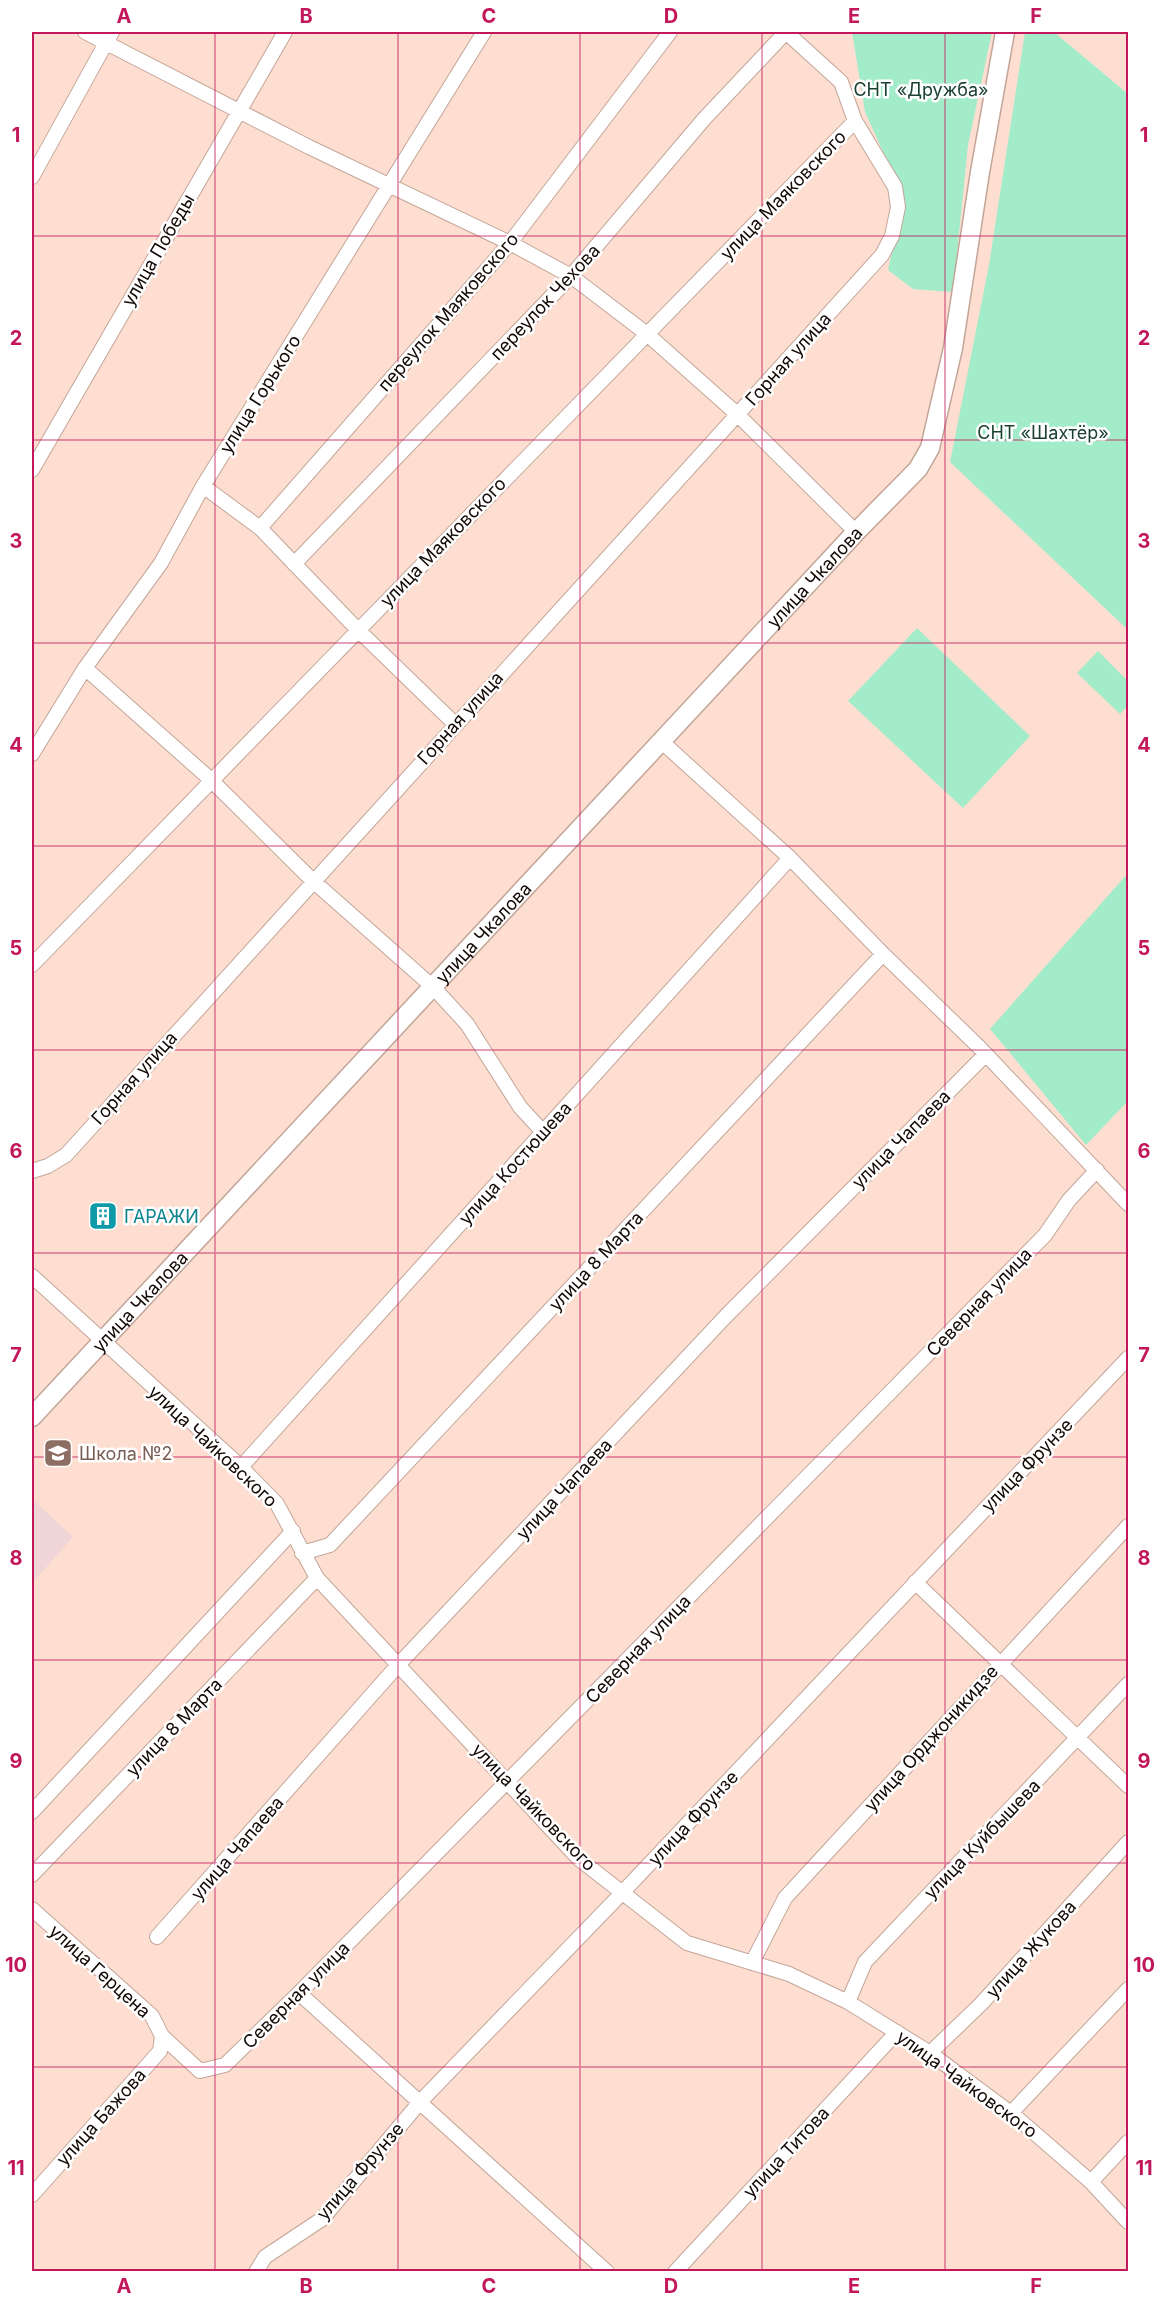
<svg xmlns="http://www.w3.org/2000/svg" width="1160" height="2303" font-family="Inter,sans-serif">
<style>
.education{fill:#efd5d8}
.green{fill:#a2ecca}
.lines{fill:none;stroke-linecap:round;stroke-linejoin:round}
.minor-casing{stroke:#c3a598;stroke-width:16}
.major-casing{stroke:#c3a598;stroke-width:21}
.minor{stroke:#fff;stroke-width:14}
.major{stroke:#fff;stroke-width:18}
.grid{fill:none;stroke:#c2185b;stroke-width:1.5;stroke-opacity:0.55}
.labels{text-anchor:middle;dominant-baseline:central;stroke-width:5;stroke-linejoin:round;paint-order:stroke}
.park-label{font-size:18px;fill:#1a4131;stroke:#fff}
.street-label{font-size:18px;fill:#130906;stroke:#fff}
.culture-label{font-size:18px;fill:#0d838f;stroke:#fff;text-anchor:start}
.education-label{font-size:18px;fill:#785e54;stroke:#fff;text-anchor:start}
.neatline{fill:none;stroke:#c2185b;stroke-width:2}
.grid-label{font-size:20px;text-anchor:middle;font-weight:bold;fill:#c2185b}
</style>
<rect width="100%" height="100%" fill="#feded1"/>
<path class="education" d="M32 1499 73 1537 32 1583Z"/>
<path class="green" d="M852 32H992L968 145 953 292 913 289 888 270 904 198 865 112Z
M1025 32H1054L1128 94V630L950 462 989 265Z
M917 628 1030 736 963 808 848 701Z
M1098 651 1128 681V705L1120 714 1077 673Z
M1128 873V1101L1086 1145 990 1029Z"/>
<g class="lines">
<g class="minor-casing">
<path id="minor" d="M85 32 309 147 510 243 571 276 647 334 737 414 856 532
M32 177 112 32
M32 470 285 32
M203 486 260 528 510 243 670 32
M260 528 357 629 455 724
M294 564 571 276 704 119 786 32
M85 668 210 779 312 880 433 987 467 1024 520 1107 543 1132
M662 742 790 858 883 954 979 1047 1128 1204
M32 754 85 668 161 563 203 486 484 32
M32 965 855 121
M32 1171 48 1166 66 1155 882 255 892 236 898 207 895 187 855 121 841 82 786 32
M32 1276 241 1467 277 1504 317 1578 579 1859 687 1943 789 1974 848 2002 930 2053 1016 2117 1091 2182 1128 2222
M241 1467 790 858
M302 1553 330 1545 883 954
M915 1582 1128 1786
M32 1812 293 1531
M32 1875 317 1578
M32 1909 152 2016 162 2036 160 2051 32 2195
M157 1937 399 1664 726 1316 986 1054
M752 1963 785 1898 1128 1526
M299 1993 607 2272
M848 2002 865 1962 1128 1684
M162 2036 200 2071 225 2065 299 1993 1045 1235 1069 1200 1097 1170
M930 2053 981 2004 1128 1842
M1011 2113 1128 1989
M1091 2182 1128 2142
M256 2272 265 2257 322 2219 420 2102 621 1894 1128 1358
M675 2272 897 2032"/>
</g>
<g class="major-casing">
<g id="major">
<path id="s1" d="M32 1417 856 532 918 469 930 448 953 348 980 172 1005 32"/>
</g>
</g>
<use href="#minor" class="minor"/>
<use href="#major" class="major"/>
</g>
<path class="grid" d="M215 32V2272M398 32V2272M580 32V2272M762 32V2272M945 32V2272M32 236H1128M32 440H1128M32 643H1128M32 846H1128M32 1050H1128M32 1253H1128M32 1457H1128M32 1660H1128M32 1863H1128M32 2067H1128"/>
<defs>
<g id="building-square" transform="scale(1.5)"><rect x="-9" y="-9" width="18" height="18" rx="4" fill="#0f9aa8" stroke="#fff"/><path d="M-4-6H4V6H1V3H-1V6H-4ZM-2.5-4.3h1.7v1.8h-1.7ZM.8-4.3h1.7v1.8H.8ZM-2.5-1h1.7V.8h-1.7ZM.8-1h1.7V.8H.8Z" fill="#fff"/></g>
<g id="school-square" transform="scale(1.5)"><rect x="-9" y="-9" width="18" height="18" rx="4" fill="#8d6e63" stroke="#fff"/><path d="M0-5L7-2L0 1L-7-2ZM-4 1L0 2.5L4 1V4Q0 6-4 4Z" fill="#fff"/></g>
</defs>
<g fill-rule="evenodd">
<use href="#building-square" x="103" y="1216"/>
<use href="#school-square" x="58" y="1453"/>
</g>
<g class="labels">
<g class="park-label">
<text x="921" y="89">СНТ «Дружба»</text>
<text x="1043" y="432">СНТ «Шахтёр»</text>
</g>
<g class="street-label">
<text transform="translate(783 195) rotate(-46)">улица Маяковского</text>
<text transform="translate(158 250) rotate(-60)">улица Победы</text>
<text transform="translate(545 302) rotate(-47)">переулок Чехова</text>
<text transform="translate(448 312) rotate(-49)">переулок Маяковского</text>
<text transform="translate(788 359) rotate(-48)">Горная улица</text>
<text transform="translate(260 394) rotate(-58)">улица Горького</text>
<text transform="translate(443 542) rotate(-46)">улица Маяковского</text>
<text stroke="none"><textPath href="#s1" startOffset="1148">улица Чкалова</textPath></text>
<text transform="translate(460 718) rotate(-48)">Горная улица</text>
<text stroke="none"><textPath href="#s1" startOffset="662">улица Чкалова</textPath></text>
<text transform="translate(134 1078) rotate(-48)">Горная улица</text>
<text transform="translate(901 1139) rotate(-45)">улица Чапаева</text>
<text transform="translate(515 1163) rotate(-48)">улица Костюшева</text>
<text transform="translate(596 1261) rotate(-47)">улица 8 Марта</text>
<text stroke="none"><textPath href="#s1" startOffset="158">улица Чкалова</textPath></text>
<text transform="translate(979 1302) rotate(-46)">Северная улица</text>
<text transform="translate(213 1446) rotate(43)">улица Чайковского</text>
<text transform="translate(1027 1465) rotate(-46)">улица Фрунзе</text>
<text transform="translate(564 1489) rotate(-47)">улица Чапаева</text>
<text transform="translate(638 1649) rotate(-46)">Северная улица</text>
<text transform="translate(174 1727) rotate(-46)">улица 8 Марта</text>
<text transform="translate(931 1738) rotate(-48)">улица Орджоникидзе</text>
<text transform="translate(534 1807) rotate(46)">улица Чайковского</text>
<text transform="translate(693 1818) rotate(-47)">улица Фрунзе</text>
<text transform="translate(982 1839) rotate(-46)">улица Куйбышева</text>
<text transform="translate(237 1848) rotate(-49)">улица Чапаева</text>
<text transform="translate(1031 1949) rotate(-48)">улица Жукова</text>
<text transform="translate(100 1971) rotate(42)">улица Герцена</text>
<text transform="translate(296 1995) rotate(-45)">Северная улица</text>
<text transform="translate(967 2084) rotate(36)">улица Чайковского</text>
<text transform="translate(101 2117) rotate(-48)">улица Бажова</text>
<text transform="translate(786 2152) rotate(-47)">улица Титова</text>
<text transform="translate(360 2171) rotate(-49)">улица Фрунзе</text>
</g>
<g class="culture-label">
<text x="124" y="1216">ГАРАЖИ</text>
</g>
<g class="education-label">
<text x="79" y="1453">Школа №2</text>
</g>
</g>
<rect width="1160" height="2303" fill="none" stroke="#ffffff" stroke-width="66"/>
<rect x="33" y="33" width="1094" height="2237" class="neatline"/>
<g class="grid-label">
<text x="124" y="23">A</text>
<text x="306" y="23">B</text>
<text x="489" y="23">C</text>
<text x="671" y="23">D</text>
<text x="854" y="23">E</text>
<text x="1036" y="23">F</text>
<text x="16" y="142">1</text>
<text x="1144" y="142">1</text>
<text x="16" y="345">2</text>
<text x="1144" y="345">2</text>
<text x="16" y="548">3</text>
<text x="1144" y="548">3</text>
<text x="16" y="752">4</text>
<text x="1144" y="752">4</text>
<text x="16" y="955">5</text>
<text x="1144" y="955">5</text>
<text x="16" y="1158">6</text>
<text x="1144" y="1158">6</text>
<text x="16" y="1362">7</text>
<text x="1144" y="1362">7</text>
<text x="16" y="1565">8</text>
<text x="1144" y="1565">8</text>
<text x="16" y="1768">9</text>
<text x="1144" y="1768">9</text>
<text x="16" y="1972">10</text>
<text x="1144" y="1972">10</text>
<text x="16" y="2175">11</text>
<text x="1144" y="2175">11</text>
<text x="124" y="2293">A</text>
<text x="306" y="2293">B</text>
<text x="489" y="2293">C</text>
<text x="671" y="2293">D</text>
<text x="854" y="2293">E</text>
<text x="1036" y="2293">F</text>
</g>
</svg>
